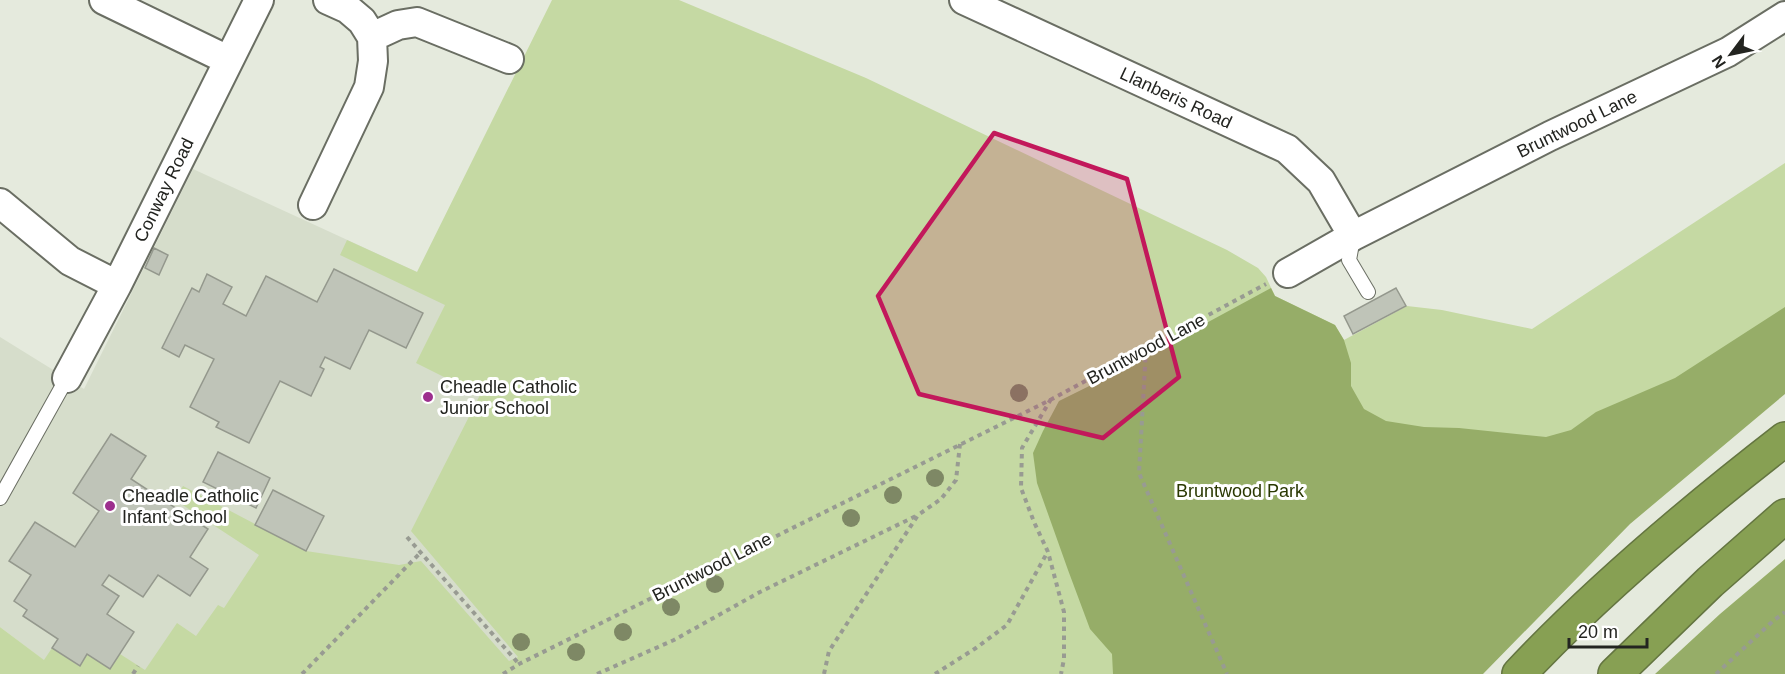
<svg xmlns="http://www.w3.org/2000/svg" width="1785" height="674" font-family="Arial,sans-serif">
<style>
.built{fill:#d6ddcb}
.green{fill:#c5d9a3}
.forest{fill:#96ad68}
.building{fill:#bfc4b8;stroke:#94988d;stroke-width:1.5}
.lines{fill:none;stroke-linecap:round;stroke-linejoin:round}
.lane-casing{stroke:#6a6e63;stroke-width:16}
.street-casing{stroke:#6a6e63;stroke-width:32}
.highway-casing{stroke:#647541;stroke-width:36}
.path{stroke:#989b92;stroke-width:4;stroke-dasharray:4.5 4.5;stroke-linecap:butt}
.lane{stroke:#fff;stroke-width:14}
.street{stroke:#fff;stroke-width:28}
.highway{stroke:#87a053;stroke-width:33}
.tree{fill:#7e8865}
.marked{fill:#c2185b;fill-opacity:0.2;stroke:#c2185b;stroke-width:4.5;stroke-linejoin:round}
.poi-dot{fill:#9d2f8e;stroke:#fff;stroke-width:2}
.labels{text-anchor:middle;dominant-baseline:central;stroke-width:6;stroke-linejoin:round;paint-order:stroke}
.street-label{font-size:18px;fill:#232420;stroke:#fff}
.poi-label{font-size:18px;fill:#232420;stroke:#fff;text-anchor:start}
.park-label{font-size:18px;fill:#2a3802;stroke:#fff}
</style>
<rect width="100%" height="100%" fill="#e5eadd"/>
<path class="built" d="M193 169 417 272 861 479 514 659 490 674H62L0 627V337L84 389Z"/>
<path class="green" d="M552 0H679L866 78 1227 250 1258 268 1266 277 1275 296 1335 325 1344 340 1407 306 1442 310 1532 329 1785 163V331L1454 674H0V627L44 660 52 648 79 666 87 654 110 669 120 654 145 670 177 623 196 636 218 605 224 608 259 555 175 500 183 486 306 551 399 565 421 561 509 661 518 657 411 531 480 395 416 363 445 305 340 255 347 240 417 272Z"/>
<path class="forest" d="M1271 288 1275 296 1335 325 1344 340 1351 363V386L1364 409 1386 421 1424 427 1459 428 1546 437 1571 430 1596 412 1675 378 1785 307V394L1630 524 1483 674H1113L1112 654 1090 629 1068 570 1037 483 1033 453 1043 431 1059 401 1166 348 1199 327Z
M1785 559V674H1655L1720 614Z"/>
<path class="building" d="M154 248 168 255 159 275 145 268Z
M334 269 423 313 406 348 369 330 350 369 325 357 320 367 324 369 311 396 280 381 249 443 216 427 219 422 190 407 214 359 185 345 179 357 162 348 192 288 199 292 207 274 232 287 223 304 246 316 266 276 317 302Z
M1396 288 1406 306 1353 334 1344 316Z
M111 434 146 456 131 479 208 529 190 557 208 569 190 596 158 575 143 597 109 575 102 585 119 596 107 614 134 632 110 669 87 654 80 666 52 648 58 639 23 616 27 610 14 601 31 575 9 561 35 522 75 547 99 511 73 493Z
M218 452 270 478 256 508 203 482Z
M273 490 324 516 306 551 255 525Z"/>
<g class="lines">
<g class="lane-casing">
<path id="lane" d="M1353 238 1349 260 1368 292
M0 498 67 378"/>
</g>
<g class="street-casing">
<path id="street" d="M104 0 228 60
M964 0 1287 149 1321 181 1353 236
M372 37 398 25 417 22 509 59
M0 203 70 261 117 285
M313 205 369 87 373 61 372 37 362 21 348 9 328 0
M1288 273 1353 236 1550 136 1728 52 1785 16
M67 378 117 285 259 0"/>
</g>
<g class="highway-casing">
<path id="highway" d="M1519 674C1600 588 1692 511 1785 439
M1615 674 1710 582 1785 516"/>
</g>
<path class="path" d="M1146 349 1139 473 1227 674
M1051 399 1022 448 1021 488 1034 522 1048 552 1064 612V659L1061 674
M407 537 519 664
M133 674 138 666
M302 674 421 552
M503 674 519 664 1052 399 1266 284
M597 674 674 640 760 592 918 515
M824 674 829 651 918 515 941 499 956 480 960 444
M935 674 976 648 1007 625 1047 553
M1716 674 1773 621 1785 612"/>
<use href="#lane" class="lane"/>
<use href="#street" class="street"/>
<use href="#highway" class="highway"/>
</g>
<g class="tree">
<circle cx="1019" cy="393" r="9"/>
<circle cx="935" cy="478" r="9"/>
<circle cx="893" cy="495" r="9"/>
<circle cx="851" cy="518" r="9"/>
<circle cx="715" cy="584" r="9"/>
<circle cx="671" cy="607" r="9"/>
<circle cx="623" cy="632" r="9"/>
<circle cx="521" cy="642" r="9"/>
<circle cx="576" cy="652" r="9"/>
</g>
<path class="marked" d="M994 133 1127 179 1179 377 1103 438 919 394 878 296Z"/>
<g class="poi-dot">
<circle cx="428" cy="397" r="6"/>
<circle cx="110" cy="506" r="6"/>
</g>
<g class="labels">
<g class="street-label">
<text transform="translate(1176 98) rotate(25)">Llanberis Road</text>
<text transform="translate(1577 124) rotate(-26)">Bruntwood Lane</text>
<text transform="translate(164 190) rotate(-64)">Conway Road</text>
<text transform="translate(1146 349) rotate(-28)">Bruntwood Lane</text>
<text transform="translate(712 567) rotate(-27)">Bruntwood Lane</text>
</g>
<g class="poi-label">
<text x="440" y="387">Cheadle Catholic<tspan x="440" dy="21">Junior School</tspan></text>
<text x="122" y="496">Cheadle Catholic<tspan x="122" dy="21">Infant School</tspan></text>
</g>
<g class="park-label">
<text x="1240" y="491">Bruntwood Park</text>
</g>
</g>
<g transform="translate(1731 54) rotate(238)" stroke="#ffffff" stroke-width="4.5" paint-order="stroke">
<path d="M0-4.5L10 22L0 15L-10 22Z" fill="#232420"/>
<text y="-9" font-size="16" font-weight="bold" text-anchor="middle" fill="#232420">N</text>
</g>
<path d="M1569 638v9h78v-9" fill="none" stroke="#232420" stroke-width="3"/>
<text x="1578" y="638" font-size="18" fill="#232420" stroke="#ffffff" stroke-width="4.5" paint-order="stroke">20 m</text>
</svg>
